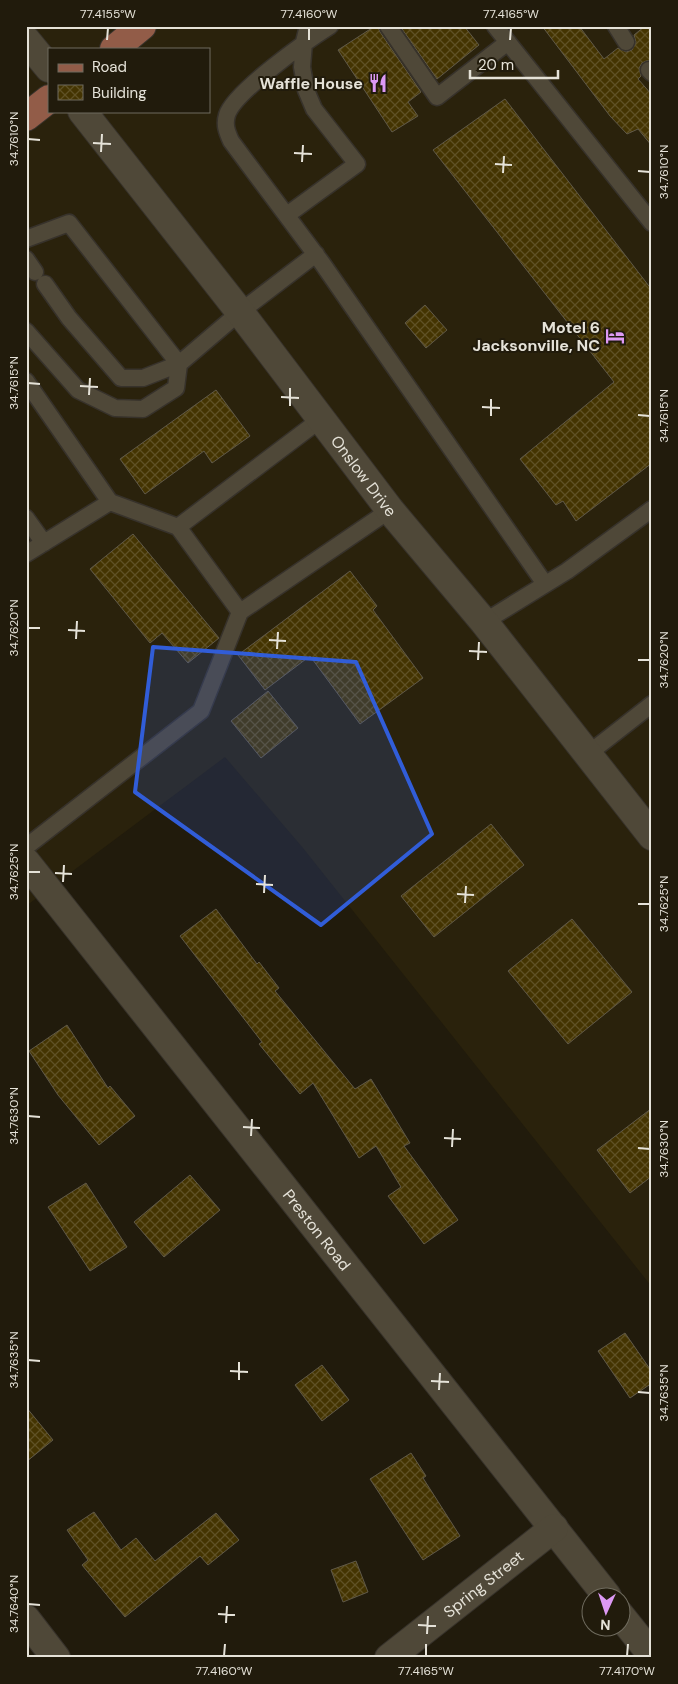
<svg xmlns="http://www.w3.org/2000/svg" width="678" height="1684" font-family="'DM Sans',sans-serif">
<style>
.built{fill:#2a220c;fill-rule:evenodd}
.building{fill:url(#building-cross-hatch);stroke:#605948}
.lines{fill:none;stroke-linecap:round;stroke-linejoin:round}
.service-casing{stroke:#37322b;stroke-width:19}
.minor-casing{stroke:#37322b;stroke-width:30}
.tertiary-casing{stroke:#37322b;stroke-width:30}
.secondary-casing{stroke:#37322b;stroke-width:30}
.primary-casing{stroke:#37322b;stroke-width:30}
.service{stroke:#4f4838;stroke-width:16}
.minor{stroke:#4f4838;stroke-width:28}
.tertiary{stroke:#4f4838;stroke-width:28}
.secondary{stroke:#4f4838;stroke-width:28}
.primary{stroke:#925c48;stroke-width:28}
.marked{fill:#315dd8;fill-opacity:0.2;stroke:#315dd8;stroke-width:4;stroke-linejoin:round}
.ticks{fill:none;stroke:#e5e2d8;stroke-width:2}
.labels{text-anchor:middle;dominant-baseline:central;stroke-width:4;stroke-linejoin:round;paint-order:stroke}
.poi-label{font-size:16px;font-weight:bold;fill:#e5e2d8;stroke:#211b0c;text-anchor:end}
.street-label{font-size:16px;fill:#e5e2d8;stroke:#211b0c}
.neatline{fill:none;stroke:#e5e2d8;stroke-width:2}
.ticks-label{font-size:12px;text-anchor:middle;fill:#e5e2d8}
</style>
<defs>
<pattern id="building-cross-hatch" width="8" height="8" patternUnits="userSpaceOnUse" patternTransform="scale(1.25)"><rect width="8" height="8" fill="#443401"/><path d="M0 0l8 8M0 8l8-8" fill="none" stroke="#5f5125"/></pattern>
</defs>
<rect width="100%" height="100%" fill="#211b0c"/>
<path class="built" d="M26 26H652V1287L303 848 225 757 26 906ZM49 49H209V111H49Z"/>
<path class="building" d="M375 26H378L380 32 421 92 408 102 418 116 392 132 338 50Z
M400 26H464L479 45 437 79Z
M542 26H579L604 59 618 48 626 52 632 50 636 42 634 35 645 26H652V60L646 61 642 63 639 68 641 76 638 79 652 95V146L638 129 627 134 610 116Z
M505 99 652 290V463L576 521 563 501 556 505 520 459 614 382 433 150Z
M425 305 447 330 426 348 405 323Z
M216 390 250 436 212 463 204 451 145 494 120 459Z
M133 534 219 638 188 663 162 633 150 643 90 569Z
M350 571 377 606 373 610 423 678 360 724 310 656 265 690 238 655Z
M268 691 298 728 261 758 231 721Z
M491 824 524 865 434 937 401 896Z
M216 909 257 964 259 962 279 988 275 991 355 1089 371 1079 410 1143 404 1146 458 1220 424 1244 388 1196 401 1187 376 1146 359 1158 313 1083 300 1094 259 1044 262 1042 180 936Z
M572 919 632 992 568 1044 508 971Z
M67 1025 108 1088 110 1086 135 1116 99 1145 58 1095 29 1051Z
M652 1108V1176L630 1193 597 1150Z
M190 1175 220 1210 164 1257 134 1222Z
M86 1183 127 1247 90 1271 48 1207Z
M625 1333 652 1372V1383L630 1398 598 1351Z
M322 1365 349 1400 322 1421 295 1385Z
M26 1407 53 1440 26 1462Z
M411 1453 426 1476 423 1478 460 1536 423 1560 370 1479Z
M94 1512 121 1550 136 1538 155 1561 216 1513 239 1540 208 1565 200 1556 125 1617 82 1565 88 1560 67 1530Z
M356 1561 368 1592 343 1602 331 1570Z"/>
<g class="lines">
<g class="service-casing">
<path id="service" d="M330 26C308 40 234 92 227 115 224 125 227 132 231 141L322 263 545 584
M388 26 437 97 508 42
M495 26 652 223
M616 26 626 42
M649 70 652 73
M287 215 357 164 314 109 306 90 302 67 304 42 308 26
M26 239 69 223 179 364 240 312 316 254
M26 259 35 272
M26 331 78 390 115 408 143 409 176 388 179 364 143 378H121L69 318 45 284
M26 381 110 502 178 527 321 419
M26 518 44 543
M178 527 240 612 390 510
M26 554 110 502
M484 622 567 571 652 509
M588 754 652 704
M26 847 201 711 240 612"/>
</g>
<g class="minor-casing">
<g id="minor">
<path id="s1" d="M26 862 607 1596"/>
<path d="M620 1615 652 1655"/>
<path d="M26 1619 56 1658"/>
<path id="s2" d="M389 1658 554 1528"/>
</g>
</g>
<g class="tertiary-casing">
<path id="tertiary" d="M26 40 49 68"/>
</g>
<g class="secondary-casing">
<g id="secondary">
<path id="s3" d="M82 111 240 312 390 510 484 622 652 836"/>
</g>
</g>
<g class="primary-casing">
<path id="primary" d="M114 49 142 26
M26 117 49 99"/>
</g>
<use href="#service" class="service"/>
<use href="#minor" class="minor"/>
<use href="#tertiary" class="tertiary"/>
<use href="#secondary" class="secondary"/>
<use href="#primary" class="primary"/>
</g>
<path class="marked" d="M153 647 356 662 432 834 321 925 135 792Z"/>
<path class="ticks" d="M107 40 108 28M309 40V28M510 40 511 28M28 139 40 140M93 143 111 144M101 152 102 134M294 153 312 154M302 162 303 145M495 164 512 165M638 171 650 172M503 173 504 156M28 383 40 384M80 386 98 387M89 395 90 378M281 397 299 398M290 406V388M482 407 500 408M638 415 650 416M491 416V399M28 628H40M68 630 85 631M76 639 77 621M269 640 286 641M277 649 278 632M469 651 487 652M478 660 479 642M638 660H650M28 872H40M55 873 72 874M63 882 64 865M256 884 273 885M264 893 265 875M457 894 474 895M465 903 466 886M638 904H650M28 1116 40 1117M243 1127 260 1128M251 1136 252 1119M444 1138 461 1139M452 1147 453 1129M638 1148 650 1149M28 1360 40 1361M230 1371 248 1372M239 1380V1362M431 1381 449 1382M439 1390 440 1373M638 1392 650 1393M28 1604 40 1605M218 1614 235 1615M226 1623 227 1606M418 1625 436 1626M427 1634 428 1616M224 1656 225 1644M426 1656V1644M627 1656 628 1644"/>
<defs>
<g id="restaurant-bare" transform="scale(1.5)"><path d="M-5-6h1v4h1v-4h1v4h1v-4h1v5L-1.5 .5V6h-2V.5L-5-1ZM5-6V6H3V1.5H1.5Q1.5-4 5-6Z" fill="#dd99f4" stroke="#211b0c" stroke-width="2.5" paint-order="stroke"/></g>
<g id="hotel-bare" transform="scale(1.5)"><path d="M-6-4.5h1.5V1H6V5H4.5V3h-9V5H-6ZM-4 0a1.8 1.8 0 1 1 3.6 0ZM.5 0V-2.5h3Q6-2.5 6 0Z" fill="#dd99f4" stroke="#211b0c" stroke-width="2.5" paint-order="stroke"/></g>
</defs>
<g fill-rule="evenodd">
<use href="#restaurant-bare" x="378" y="83"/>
<use href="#hotel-bare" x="615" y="336"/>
</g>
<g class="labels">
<g class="poi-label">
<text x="363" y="83">Waffle House</text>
<text x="600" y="327">Motel 6<tspan x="600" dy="18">Jacksonville, NC</tspan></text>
</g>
<g class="street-label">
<text stroke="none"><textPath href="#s3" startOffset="461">Onslow Drive</textPath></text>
<text stroke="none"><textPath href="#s1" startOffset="469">Preston Road</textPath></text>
<text stroke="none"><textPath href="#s2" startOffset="120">Spring Street</textPath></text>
</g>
</g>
<rect width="678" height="1684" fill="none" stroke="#211b0c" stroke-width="55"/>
<rect x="48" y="48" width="162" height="65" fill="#211b0c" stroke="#6f6b5e"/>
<rect x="58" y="64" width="25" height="8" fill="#925c48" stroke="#6f6b5e"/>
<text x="92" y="72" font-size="15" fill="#e5e2d8">Road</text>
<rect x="58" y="85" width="25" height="15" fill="url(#building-cross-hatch)" stroke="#6f6b5e"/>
<text x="92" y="98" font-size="15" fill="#e5e2d8">Building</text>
<g transform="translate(606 1612) rotate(183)"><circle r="24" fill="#211b0c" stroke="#6f6b5e"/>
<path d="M0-4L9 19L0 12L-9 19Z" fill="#dd99f4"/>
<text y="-8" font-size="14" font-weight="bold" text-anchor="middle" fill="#e5e2d8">N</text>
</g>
<path d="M470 70v8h88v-8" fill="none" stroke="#e5e2d8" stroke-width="2.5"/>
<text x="478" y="70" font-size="15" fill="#e5e2d8" stroke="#211b0c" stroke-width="4" paint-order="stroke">20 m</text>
<rect x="28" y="28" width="622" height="1628" class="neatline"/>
<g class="ticks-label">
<text x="108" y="18">77.4155°W</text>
<text x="309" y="18">77.4160°W</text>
<text x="511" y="18">77.4165°W</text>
<text transform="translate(14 139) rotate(-90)" y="4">34.7610°N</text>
<text transform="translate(664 172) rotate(-90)" y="4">34.7610°N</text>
<text transform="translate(14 383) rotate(-90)" y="4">34.7615°N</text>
<text transform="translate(664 416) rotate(-90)" y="4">34.7615°N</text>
<text transform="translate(14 628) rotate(-90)" y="4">34.7620°N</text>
<text transform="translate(664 660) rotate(-90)" y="4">34.7620°N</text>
<text transform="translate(14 872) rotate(-90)" y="4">34.7625°N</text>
<text transform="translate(664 904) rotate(-90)" y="4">34.7625°N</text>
<text transform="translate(14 1116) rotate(-90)" y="4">34.7630°N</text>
<text transform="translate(664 1149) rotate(-90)" y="4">34.7630°N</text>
<text transform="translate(14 1360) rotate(-90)" y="4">34.7635°N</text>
<text transform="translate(664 1393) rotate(-90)" y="4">34.7635°N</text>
<text transform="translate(14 1604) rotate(-90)" y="4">34.7640°N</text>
<text x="224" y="1675">77.4160°W</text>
<text x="426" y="1675">77.4165°W</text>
<text x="627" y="1675">77.4170°W</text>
</g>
</svg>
